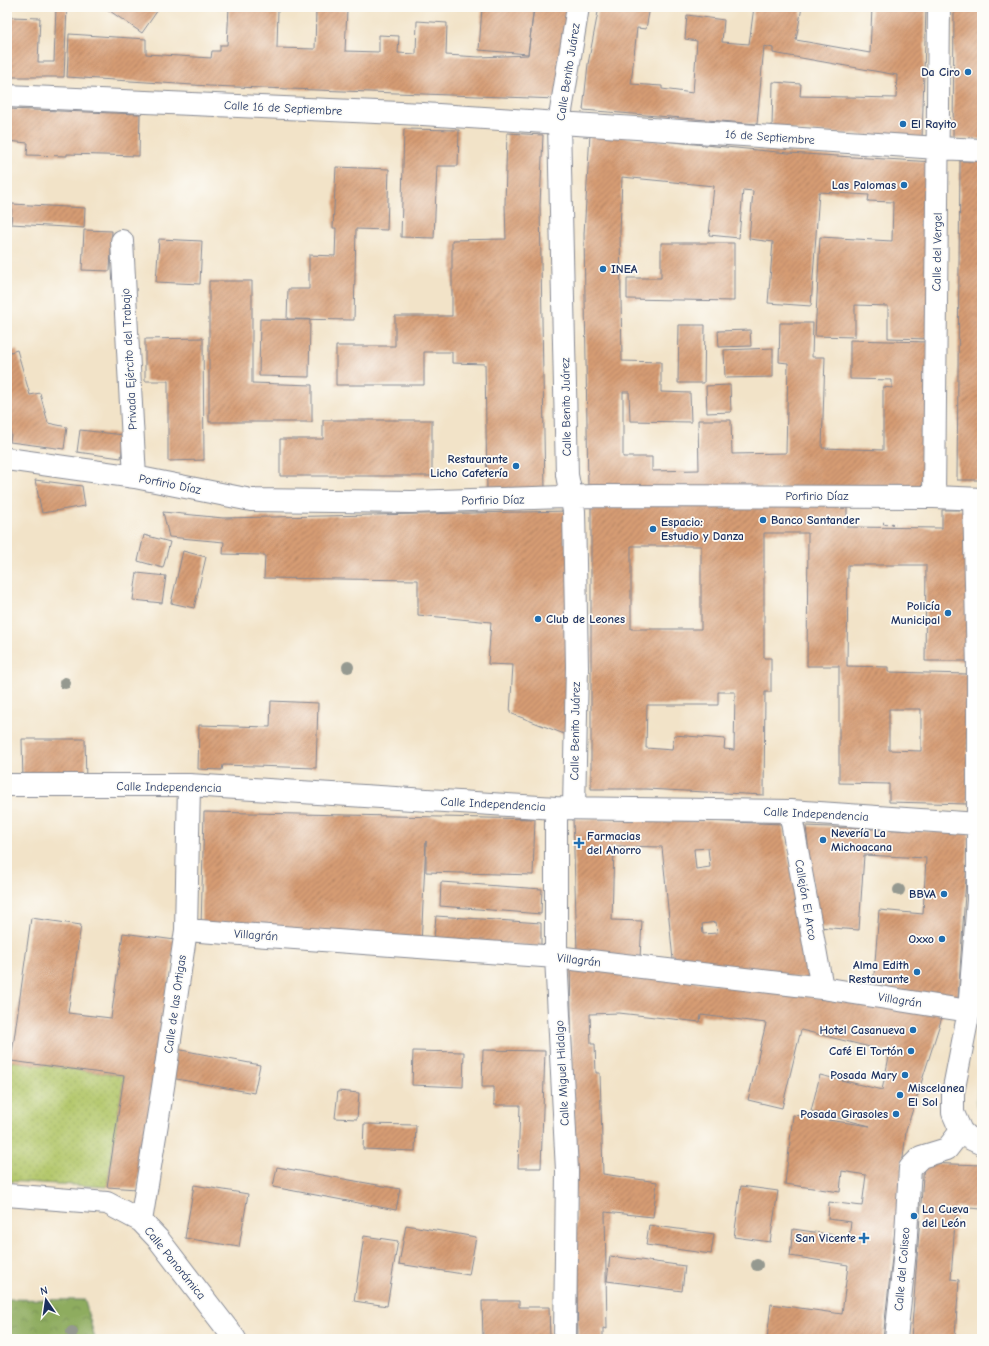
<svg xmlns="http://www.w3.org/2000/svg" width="989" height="1346" font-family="'Comic Neue',sans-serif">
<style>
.grass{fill:url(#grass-dots);stroke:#677b64}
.forest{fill:url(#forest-crowns);stroke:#546e5e}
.garden{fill:#b3c76b;stroke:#677b64}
.building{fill:url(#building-hatch);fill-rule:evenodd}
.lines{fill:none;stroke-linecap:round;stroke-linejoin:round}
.street-casing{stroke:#868993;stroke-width:24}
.path{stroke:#868993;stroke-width:2.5;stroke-dasharray:1 3;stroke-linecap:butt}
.street{stroke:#fff;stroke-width:22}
.tree{fill:#959990}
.poi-dot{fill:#1f6fb2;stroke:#fdfcf7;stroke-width:1.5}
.labels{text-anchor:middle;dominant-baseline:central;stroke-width:3.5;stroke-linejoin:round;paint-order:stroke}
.street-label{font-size:12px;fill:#1b2f5e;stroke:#fdfcf7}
.poi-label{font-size:12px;font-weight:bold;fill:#1b2f5e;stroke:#fdfcf7;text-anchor:end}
</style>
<defs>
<pattern id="grass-dots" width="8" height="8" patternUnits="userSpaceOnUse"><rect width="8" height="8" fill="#b3c76b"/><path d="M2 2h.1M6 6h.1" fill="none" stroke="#99ab5f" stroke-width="1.8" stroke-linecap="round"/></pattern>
<pattern id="forest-crowns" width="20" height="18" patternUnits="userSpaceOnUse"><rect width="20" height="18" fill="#8eac5f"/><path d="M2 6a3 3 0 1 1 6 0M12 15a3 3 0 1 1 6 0" fill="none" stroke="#738c52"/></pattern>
<pattern id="building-hatch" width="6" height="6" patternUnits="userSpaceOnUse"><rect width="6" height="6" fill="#d69c73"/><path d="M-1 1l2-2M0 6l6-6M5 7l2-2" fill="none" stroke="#ad8062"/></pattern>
</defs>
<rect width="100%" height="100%" fill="#fdfcf7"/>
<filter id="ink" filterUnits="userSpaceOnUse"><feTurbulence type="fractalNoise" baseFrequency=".025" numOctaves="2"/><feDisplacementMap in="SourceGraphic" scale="8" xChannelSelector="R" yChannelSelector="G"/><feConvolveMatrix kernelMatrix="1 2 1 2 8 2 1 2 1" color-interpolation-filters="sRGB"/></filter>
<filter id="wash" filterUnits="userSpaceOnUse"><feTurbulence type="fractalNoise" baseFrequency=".012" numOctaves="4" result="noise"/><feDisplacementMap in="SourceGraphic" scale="16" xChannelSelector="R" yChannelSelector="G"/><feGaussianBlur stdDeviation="0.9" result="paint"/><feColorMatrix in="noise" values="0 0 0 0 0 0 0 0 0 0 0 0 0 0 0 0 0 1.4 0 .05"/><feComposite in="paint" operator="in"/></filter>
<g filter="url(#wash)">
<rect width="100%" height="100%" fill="#f2e3c8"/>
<path class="grass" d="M11 1061 124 1076 107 1187 7 1181V1107Z"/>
<path class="forest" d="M7 1299 85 1300 95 1339H7Z"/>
<path class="garden" d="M982 1019V1119L978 1113 976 1104Z"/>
<g id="blocks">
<path class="building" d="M56 7H67L64 77H7V42H9L11 17 40 18 38 62H54Z
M104 7H160L142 33Z
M229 7 278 9 277 48 315 49 316 9 347 10 345 51 379 52V35L399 36 398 53 416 54 417 21 447 23 446 55 479 57 528 55 534 7H572L557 99 209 86 67 77 69 34 146 39V54L211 58 212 51H220V45H227Z
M482 7H534L528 54 479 50Z
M599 7H650L646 29 637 28 631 84 662 86V89L693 93 697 41 685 39 687 15 724 20 722 42 749 44 754 7H802L796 40 870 53 872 7H926L922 140 772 128 773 82 801 84 800 96 896 98 897 75 773 53V48L764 46 757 124 583 110 588 64Z
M954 7H982V139L953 138Z
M7 109 140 114 139 156 67 154V156L27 155 28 143 7 141Z
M404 129 459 130 458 166H437L434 238 401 237Z
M507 133 543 135 540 205 545 490 487 491 485 364 452 363V352H424V385H336V346H395V316H452V240L506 239 505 204Z
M590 134 788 153 934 162 928 339 888 338V306L855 305V337L815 336 820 237 892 241 893 202 868 201 869 195 819 192 811 306 768 303 773 242 749 239 753 191 743 190 739 238 709 235 714 186 622 177 620 232 622 361 661 362V392L690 393 691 422 630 421 629 392H623V457H652V471L699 470 698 420H731L732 454 786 453 788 363 779 362 780 323H813L812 357H825L822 448 883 450V387L892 388V380L850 379V340L928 342 927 487 588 489 584 234Z
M960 161H982V480H957Z
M336 167 389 169 387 230 356 229 354 320 287 319 288 289H309V255L335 256 336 228H333Z
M12 204 85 208 84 228 11 224Z
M84 230 112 231 110 271 82 270Z
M159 239 202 241 200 284 156 282Z
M661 243H734V301L627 299V278H661Z
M209 281H252V383L312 385V422H209Z
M260 319 310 320 309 377 259 376Z
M679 325H705L704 383H678Z
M750 330 751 346 719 347 718 331Z
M203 338 204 460 168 461V381H145V339Z
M773 348V377L725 378 724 350Z
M17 350 30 395 40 393 48 423 67 427 64 449 10 442 11 434 7 420V353Z
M730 385 731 412 707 413 706 386Z
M323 420H432V476H280V439H323Z
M80 430 124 435 121 458 77 452Z
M35 480 82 486 85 506 42 513Z
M591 502 847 506V527L942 528V510H971L970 661H925L926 565H848L847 666 888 667V672L968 674V804L889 802V784L839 783V666H807L808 533H764V658H771V692H765L764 795 646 789H591ZM631 546H701V629H631ZM718 692H735L734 750 724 749 725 739 674 735 672 750 646 748 647 705H718ZM889 709H921V751L889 750Z
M570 511 572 737 510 713 513 665 488 664 491 622 418 615V580L264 578 265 555 223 554 224 542 169 537 163 512 223 518Z
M144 535 170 542 163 568 138 561Z
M183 551 206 557 194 608 171 603Z
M137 573 166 576 162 603 133 600Z
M271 701 318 703 316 768 223 765 222 770 198 769 199 725 270 727Z
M22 739H85L86 781 23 782Z
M204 812 535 819 533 875 426 872V841L421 945 201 928Z
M573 819 707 821 782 824 812 980 673 960 662 847 614 846 612 920 642 921 640 958 577 951ZM708 848 710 867 696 869 694 849ZM716 922 717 933 703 934 702 924Z
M806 826 969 833 958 1000 873 988 879 910 923 914 926 858 864 855 859 930 817 927Z
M441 882 542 889 541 914 440 906Z
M436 916 541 923V947L434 938Z
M31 918 81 925 68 1013 111 1018 123 933 175 940 137 1189 107 1187 124 1076 11 1061Z
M570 965 943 1014 906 1131 883 1339H767L771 1304 842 1314 848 1265 790 1256 793 1229 849 1237 851 1222 828 1219 829 1202 862 1206 866 1175 842 1171 840 1192 785 1184 793 1115 870 1126 811 1111 820 1075 882 1090 890 1052 801 1030 782 1108 748 1100 766 1023 701 1015 700 1022 619 1013 590 1014 591 1044H595L596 1073H600L603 1174 657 1182 653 1217 605 1212 607 1329 603 1328V1339H578Z
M176 1049 260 1065 254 1093 171 1078Z
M483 1050 545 1051 541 1168H518L520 1105H494V1087H482Z
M413 1051 464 1052 463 1087 412 1085Z
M338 1091 359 1093 357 1119 335 1118Z
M364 1124 416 1125 415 1151 363 1149Z
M924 1163 982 1165V1209L956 1207 951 1279 959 1280 955 1337 968 1339H911Z
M277 1167 400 1189 396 1210 273 1187Z
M194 1185 248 1194 239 1247 185 1238Z
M741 1186 778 1191 770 1242 734 1237Z
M406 1225 476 1237 469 1275 399 1264Z
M649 1225 714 1234 711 1254 646 1245Z
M364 1236 398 1241 387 1306 354 1301Z
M610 1256 685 1266 682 1291 607 1281Z
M482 1301H519V1307H549L550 1339H483Z"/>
</g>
</g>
<g filter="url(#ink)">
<use href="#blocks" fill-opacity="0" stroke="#868993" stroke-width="1"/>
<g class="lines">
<g class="street-casing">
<path id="street" d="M7 96 423 114 938 148 982 150
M122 241 135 477
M7 459 135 477 251 500 412 502 594 496 934 497 982 499
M934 497 939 7
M974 499 978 669V900L969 1011 953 1093V1113L961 1131 967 1137 982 1144
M7 785H189L556 808 790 811 978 824
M556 808V957L567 1171 565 1339
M574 808 577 667 574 511 567 475 559 123 578 7
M790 811 822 988
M186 930 556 957 822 988 969 1011
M7 1195 107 1203 141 1221 159 1240 235 1339
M141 1221 163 1087 186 930 189 785
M896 1339 905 1250 910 1168 921 1157 947 1149 961 1131"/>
</g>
<path class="path" d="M883 523H886L885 528
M893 528 892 524H896"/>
<use href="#street" class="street"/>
</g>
<g class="tree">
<circle cx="348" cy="667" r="6"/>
<circle cx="65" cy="683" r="6"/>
<circle cx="899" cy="890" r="6"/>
<circle cx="757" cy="1265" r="6"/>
<circle cx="72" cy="1332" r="6"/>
</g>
</g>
<g class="poi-dot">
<circle cx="968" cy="72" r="4"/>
<circle cx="903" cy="124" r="4"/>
<circle cx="904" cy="185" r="4"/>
<circle cx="603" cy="269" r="4"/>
<circle cx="516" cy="466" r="4"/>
<circle cx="763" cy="520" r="4"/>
<circle cx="653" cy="529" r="4"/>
<circle cx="948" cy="613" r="4"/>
<circle cx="538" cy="619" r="4"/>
<circle cx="823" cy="840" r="4"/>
<path d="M577 837h4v4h4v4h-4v4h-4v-4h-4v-4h4z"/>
<circle cx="944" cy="894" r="4"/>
<circle cx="942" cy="939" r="4"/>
<circle cx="917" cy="972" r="4"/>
<circle cx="913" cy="1030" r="4"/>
<circle cx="911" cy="1051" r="4"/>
<circle cx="905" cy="1075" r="4"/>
<circle cx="900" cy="1095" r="4"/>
<circle cx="896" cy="1114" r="4"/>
<circle cx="914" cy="1216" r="4"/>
<path d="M862 1232h4v4h4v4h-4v4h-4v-4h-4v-4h4z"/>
</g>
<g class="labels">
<g class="street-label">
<text transform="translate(568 72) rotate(-81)">Calle Benito Juárez</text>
<text transform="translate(283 108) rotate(3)">Calle 16 de Septiembre</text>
<text transform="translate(770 137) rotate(4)">16 de Septiembre</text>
<text transform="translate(937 252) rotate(-89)">Calle del Vergel</text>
<text transform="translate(129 359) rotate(-93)">Privada Ejército del Trabajo</text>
<text transform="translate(566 407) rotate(-91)">Calle Benito Juárez</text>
<text transform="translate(170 484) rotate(11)">Porfirio Díaz</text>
<text x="817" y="496">Porfirio Díaz</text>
<text transform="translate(493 500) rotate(-1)">Porfirio Díaz</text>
<text transform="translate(575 731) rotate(-89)">Calle Benito Juárez</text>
<text transform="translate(169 787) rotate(1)">Calle Independencia</text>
<text transform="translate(493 804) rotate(3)">Calle Independencia</text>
<text transform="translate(816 814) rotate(3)">Calle Independencia</text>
<text transform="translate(806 900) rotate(80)">Callejón El Arco</text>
<text transform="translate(256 935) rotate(4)">Villagrán</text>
<text transform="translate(579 960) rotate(7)">Villagrán</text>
<text transform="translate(900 1000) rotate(9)">Villagrán</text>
<text transform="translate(175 1004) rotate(-82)">Calle de las Ortigas</text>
<text transform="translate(562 1073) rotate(-93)">Calle Miguel Hidalgo</text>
<text transform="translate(175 1263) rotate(51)">Calle Panorámica</text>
<text transform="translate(902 1269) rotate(-85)">Calle del Coliseo</text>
</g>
<g class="poi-label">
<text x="960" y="72">Da Ciro</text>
<text x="911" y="124" text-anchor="start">El Rayito</text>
<text x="896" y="185">Las Palomas</text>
<text x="611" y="269" text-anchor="start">INEA</text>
<text x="508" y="459">Restaurante<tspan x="508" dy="14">Licho Cafetería</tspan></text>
<text x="771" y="520" text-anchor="start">Banco Santander</text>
<text x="661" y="522" text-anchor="start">Espacio:<tspan x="661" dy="14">Estudio y Danza</tspan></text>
<text x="940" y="606">Policía<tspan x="940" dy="14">Municipal</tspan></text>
<text x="546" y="619" text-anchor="start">Club de Leones</text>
<text x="831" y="833" text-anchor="start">Nevería La<tspan x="831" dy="14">Michoacana</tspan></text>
<text x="587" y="836" text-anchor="start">Farmacias<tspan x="587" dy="14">del Ahorro</tspan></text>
<text x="936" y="894">BBVA</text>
<text x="934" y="939">Oxxo</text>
<text x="909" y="965">Alma Edith<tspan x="909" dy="14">Restaurante</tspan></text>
<text x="905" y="1030">Hotel Casanueva</text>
<text x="903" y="1051">Café El Tortón</text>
<text x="897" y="1075">Posada Mary</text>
<text x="908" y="1088" text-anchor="start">Miscelanea<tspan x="908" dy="14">El Sol</tspan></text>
<text x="888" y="1114">Posada Girasoles</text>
<text x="922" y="1209" text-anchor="start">La Cueva<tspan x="922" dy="14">del León</tspan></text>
<text x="856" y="1238">San Vicente</text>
</g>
</g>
<rect width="989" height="1346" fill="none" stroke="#fdfcf7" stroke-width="24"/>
<g transform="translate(46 1300) rotate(347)" stroke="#fdfcf7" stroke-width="3" paint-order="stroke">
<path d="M0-3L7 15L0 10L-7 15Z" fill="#1b2f5e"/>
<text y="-6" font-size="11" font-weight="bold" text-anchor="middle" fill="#1b2f5e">N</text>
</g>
</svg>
